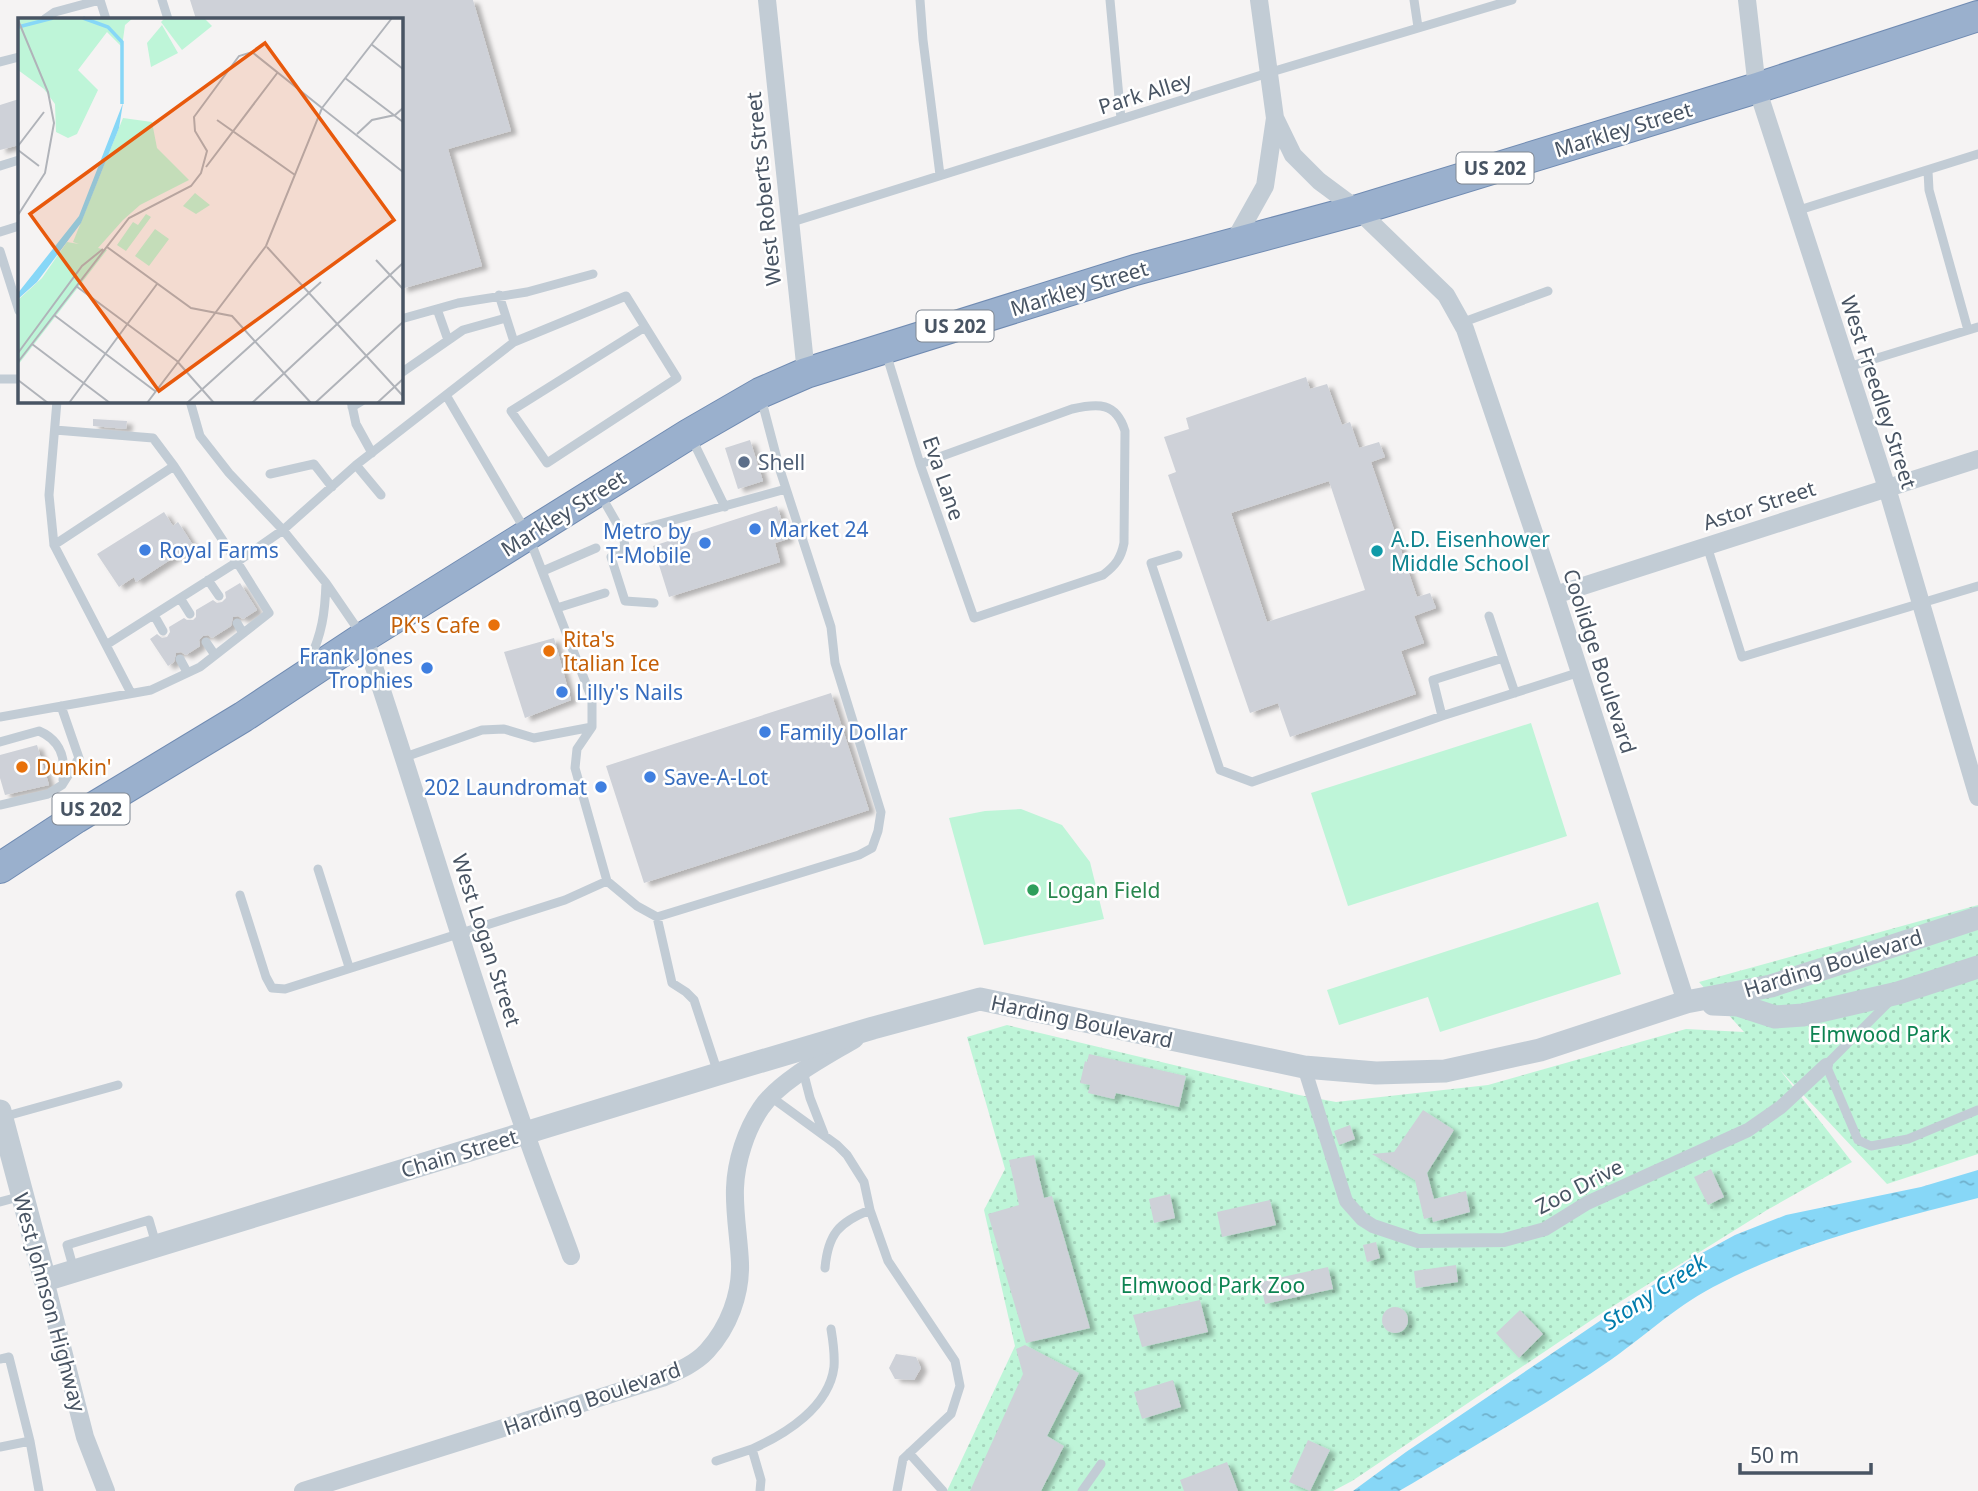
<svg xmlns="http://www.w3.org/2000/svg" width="1978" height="1491" font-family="'Noto Sans',sans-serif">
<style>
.green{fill:url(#green-dots)}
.pitch{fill:#bef5d8}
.water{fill:url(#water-ripples)}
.building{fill:#ced1d8;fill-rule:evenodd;filter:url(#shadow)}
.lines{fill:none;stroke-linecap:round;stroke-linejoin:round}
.trunk-casing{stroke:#708bb2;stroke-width:32}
.service{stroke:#c2ccd5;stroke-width:9}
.pedestrian{stroke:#c2ccd5;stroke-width:14}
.minor{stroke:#c2ccd5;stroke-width:18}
.tertiary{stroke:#c2ccd5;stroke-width:23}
.trunk{stroke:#9ab0cd;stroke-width:30}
.service-dot{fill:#5c6f8a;stroke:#fff;stroke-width:2.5}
.shop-dot{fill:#3f7fe0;stroke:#fff;stroke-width:2.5}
.culture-dot{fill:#0f9aa8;stroke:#fff;stroke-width:2.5}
.food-dot{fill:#e8710a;stroke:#fff;stroke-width:2.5}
.leisure-dot{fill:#2e9e5b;stroke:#fff;stroke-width:2.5}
.labels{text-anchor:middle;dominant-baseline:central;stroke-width:5;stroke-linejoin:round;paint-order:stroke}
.shield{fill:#fff;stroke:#7f8792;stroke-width:2}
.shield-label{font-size:19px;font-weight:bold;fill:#485463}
.street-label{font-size:21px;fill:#485463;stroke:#fff}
.service-label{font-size:21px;fill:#4e5e75;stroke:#fff;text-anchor:start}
.shop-label{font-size:21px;fill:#366cbe;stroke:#fff;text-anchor:start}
.culture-label{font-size:21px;fill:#0d838f;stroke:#fff;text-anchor:start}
.food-label{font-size:21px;fill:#c56008;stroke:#fff;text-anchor:start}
.leisure-label{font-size:21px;fill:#27864d;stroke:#fff;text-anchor:start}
.park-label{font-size:21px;fill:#0c8351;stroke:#fff}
.water-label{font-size:23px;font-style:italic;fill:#027cac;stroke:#fff}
.inset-river{fill:none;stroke:#87d7f7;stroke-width:3.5}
.inset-road{fill:none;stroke:#b0b3b9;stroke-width:2}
.view{fill:#e8590c;fill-opacity:0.15;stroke:#e8590c;stroke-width:3.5}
.inset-edge{fill:none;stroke:#485463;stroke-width:3.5}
</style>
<defs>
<pattern id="green-dots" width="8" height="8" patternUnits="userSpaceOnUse" patternTransform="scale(1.75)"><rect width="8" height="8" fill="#bef5d8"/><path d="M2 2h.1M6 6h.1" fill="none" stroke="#a5d4bc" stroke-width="1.8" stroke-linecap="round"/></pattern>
<pattern id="water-ripples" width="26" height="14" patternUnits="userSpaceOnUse" patternTransform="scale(1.75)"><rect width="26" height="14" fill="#87d7f7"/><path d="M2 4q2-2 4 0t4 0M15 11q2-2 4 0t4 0" fill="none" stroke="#70b1cc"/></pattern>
<filter id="shadow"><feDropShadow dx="6" dy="3.5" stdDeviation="2" flood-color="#0004"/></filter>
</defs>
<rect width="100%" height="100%" fill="#f5f3f3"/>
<path class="green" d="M1978 905V1154L1887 1184 1780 1070 1852 1162 1767 1210 1602 1313 1352 1481 1333 1491H947L1015 1346 984 1210 1005 1169 967 1037 1007 1025 1299 1095 1336 1102 1488 1085 1686 1029 1744 1032 1699 982Z"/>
<path class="pitch" d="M1531 723 1567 836 1348 906 1311 793Z
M1021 809 1062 825 1090 862 1104 919 984 945 949 818 985 811Z
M1598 902 1621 974 1440 1032 1428 997 1339 1025 1327 990Z"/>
<path class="water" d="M1978 1170V1198C1890 1221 1802 1241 1721 1283 1678 1304 1650 1332 1612 1359 1548 1403 1480 1443 1413 1483L1399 1491H1353L1406 1452 1693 1258 1735 1235 1786 1215 1921 1187Z"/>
<path class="building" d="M190 0H473L511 131 448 149 482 266 401 289V19H196Z
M19 99V145L0 150V105Z
M1306 377 1310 389 1327 384 1342 425 1350 422 1359 448 1379 442 1385 457 1371 462 1417 597 1430 593 1436 608 1414 616 1424 643 1401 651 1416 694 1290 737 1278 703 1250 713 1168 475 1176 472 1164 437 1189 429 1186 418ZM1329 481 1365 590 1267 622 1231 513Z
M93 419 127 421 126 429 93 426Z
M750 440 763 481 738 489 725 448Z
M777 506 788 539 775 543 780 562 669 597 653 546Z
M164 512 173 526 178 522 193 545 136 582 134 577 119 587 97 554Z
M240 583 257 610 243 619 238 616 233 617 231 626 212 638 208 635 203 636 199 640 200 646 186 655 181 652 176 653 174 662 168 666 150 639 157 634 162 638 167 637 170 632 169 627 184 618 187 620H193L196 617V610L213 600 217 603 222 602 226 598 225 592Z
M554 638 571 700 525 718 504 652Z
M831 693 869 810 644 883 606 766Z
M37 745 49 785 5 795 0 778V755Z
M1089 1054 1186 1076 1179 1107 1116 1093 1114 1099 1088 1093 1090 1085 1080 1083 1085 1061 1087 1062Z
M1423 1110 1454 1130 1427 1173 1434 1199 1466 1191 1470 1212 1433 1222 1432 1217 1424 1219 1415 1180 1372 1154 1394 1152Z
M1350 1125 1355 1139 1339 1145 1334 1131Z
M1034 1155 1044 1198 1052 1196 1090 1328 1026 1343 988 1214 1019 1205 1009 1160Z
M1711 1169 1724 1197 1708 1205 1694 1177Z
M1170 1194 1175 1218 1154 1223 1149 1199Z
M1270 1200 1276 1225 1222 1237 1217 1212Z
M1376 1242 1380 1258 1367 1262 1363 1245Z
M1456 1265 1458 1282 1416 1288 1414 1271Z
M1328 1267 1333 1289 1265 1304 1260 1282Z
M1200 1300 1208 1332 1142 1347 1133 1315Z
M1382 1320a13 13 0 1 1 26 0a13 13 0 1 1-26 0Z
M1520 1310 1543 1334 1519 1358 1496 1333Z
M1025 1345 1079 1373 1047 1436 1064 1446 1041 1491H970L1023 1374 1016 1349Z
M896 1354 916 1357 921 1368 914 1380 895 1379 889 1368Z
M1173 1380 1181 1407 1142 1419 1134 1392Z
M1308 1440 1330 1450 1310 1491 1289 1482Z
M1227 1462 1238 1491H1184L1180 1480Z"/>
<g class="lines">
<g class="trunk-casing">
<path id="trunk" d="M0 868 76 818 243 717 364 637 689 434 760 393 806 373 1135 270 1358 210 1757 88 1978 16"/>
</g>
<path class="service" d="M162 0 168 19
M920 0 923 40 940 175
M1110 0 1121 119
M1414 0 1418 27
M45 19 55 12 100 0 106 19
M0 62 19 57
M0 166 19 160
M1928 171 1929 190 1968 330
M1796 211 1978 154
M789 223 1268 73 1512 0
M0 232 19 226
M0 251 19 311
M499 295 514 342
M437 309 448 340
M401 319 458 303 527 292 593 274
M1461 323 1548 291
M886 353 920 464 974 618 1103 575C1116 565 1121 558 1124 543L1125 431C1116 402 1098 403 1072 409L920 464
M1848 367 1978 327
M401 373 463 330 506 318
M0 379H19
M446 395 528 535 592 699V727L577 749 575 768 607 881 637 906 657 917 672 983 686 992 694 1000 718 1073
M190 401 200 436 229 473 283 530 326 583 361 634
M351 401 356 424 372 453
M352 407 362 401
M55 430 153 438 174 466
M692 439 725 507
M356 465 381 495
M270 474 314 464 332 487
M600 494 623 534 786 489
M623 534 625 547 611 557 625 601 654 603
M54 545 49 495 57 401
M1707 546 1742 657 1978 586
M1178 555 1151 563 1220 770 1252 782 1442 716 1580 672
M543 571 596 548
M208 580 219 596
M180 598 190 614
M557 608 605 593
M154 615 163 631
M237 623 243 633
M206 642 215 655
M106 645 54 545 174 466 237 562 106 645 131 693
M1503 658 1515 693
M180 659 187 672
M309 662C322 633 325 614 326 583
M1442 716 1433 680 1503 658 1489 616
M0 717 151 690 200 667 269 613 237 562 283 530 356 465 514 342 626 296 677 378 547 463 511 411 645 327
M0 742 39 731C60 740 66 757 63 780
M405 757 482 730 504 729 534 738 592 727
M0 805 48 794 62 785 79 758 61 706
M318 869 349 967
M240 895 266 977 272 988 285 989 565 900 607 881
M657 917 859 855 872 848 878 831 881 812 835 663 831 627 780 470 761 398
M1889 1002 1826 1065 1858 1140 1871 1146 1908 1139 1978 1110
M803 1071 810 1098 824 1134
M771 1097 837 1145 847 1155 864 1182 870 1210 888 1261 955 1361 960 1386 951 1414 903 1459 897 1491
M3 1117 118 1085
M0 1202 22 1196
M825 1268C828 1234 839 1222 870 1210
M74 1270 67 1245 149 1220 156 1244
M0 1359 9 1357 30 1441 0 1447
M30 1441 39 1491
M752 1449C786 1434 829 1407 834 1367 835 1354 833 1341 831 1329
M909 1453 943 1491
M716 1461 752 1449 761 1480 760 1491
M1082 1491 1101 1464"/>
<path class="pedestrian" d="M1304 1067 1346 1201 1362 1219 1373 1226 1418 1241 1504 1240 1545 1229 1587 1203 1748 1130 1781 1107 1826 1065"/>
<path class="minor" d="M767 0 806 373
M1259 0 1275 118 1293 155 1319 181 1358 210 1446 295 1465 329 1555 595 1686 1002
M1747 0 1757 88 1887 488 1978 797
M1232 245 1265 186 1275 118
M1555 595 1978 459
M364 637C420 801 467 968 525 1131 539 1173 556 1214 571 1256
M45 1280 85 1437 106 1491
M303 1491 662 1378C678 1371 695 1364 707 1351 729 1327 741 1294 740 1263 739 1238 734 1213 735 1188 736 1161 746 1130 761 1108 780 1080 827 1056 855 1039"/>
<path class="tertiary" d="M1713 1004 1738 1005 1775 1017 1803 1015 1898 993 1978 967
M0 1111 45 1280 718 1074 873 1028 980 999 1304 1067 1376 1073 1445 1071 1540 1050 1686 1002 1771 986 1978 918"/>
<use href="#trunk" class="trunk"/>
</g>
<circle class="service-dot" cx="744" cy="462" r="7"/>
<g class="shop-dot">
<circle cx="755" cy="529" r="7"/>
<circle cx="705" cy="543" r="7"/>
<circle cx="145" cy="550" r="7"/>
<circle cx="427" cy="668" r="7"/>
<circle cx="562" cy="692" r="7"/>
<circle cx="765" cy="732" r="7"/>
<circle cx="650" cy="777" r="7"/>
<circle cx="601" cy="787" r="7"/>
</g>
<circle class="culture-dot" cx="1377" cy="551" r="7"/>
<g class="food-dot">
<circle cx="494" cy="625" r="7"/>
<circle cx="549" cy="651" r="7"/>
<circle cx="22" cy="767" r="7"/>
</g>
<circle class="leisure-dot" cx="1033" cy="890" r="7"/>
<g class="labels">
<g class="shield">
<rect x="1456.5" y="152.5" width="77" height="31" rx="5"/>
<rect x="916.5" y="310.5" width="77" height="31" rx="5"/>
<rect x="52.5" y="793.5" width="77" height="31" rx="5"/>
</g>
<g class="shield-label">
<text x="1495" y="168">US 202</text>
<text x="955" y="326">US 202</text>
<text x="91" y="809">US 202</text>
</g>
<g class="street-label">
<text transform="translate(1145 93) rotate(-17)">Park Alley</text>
<text transform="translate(1623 129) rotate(-17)">Markley Street</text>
<text transform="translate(763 189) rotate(-96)">West Roberts Street</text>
<text transform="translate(1079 288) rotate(-17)">Markley Street</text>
<text transform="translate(1879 392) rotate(72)">West Freedley Street</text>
<text transform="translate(944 478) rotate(71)">Eva Lane</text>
<text transform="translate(1759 505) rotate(-18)">Astor Street</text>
<text transform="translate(563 513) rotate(-32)">Markley Street</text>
<text transform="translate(1600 661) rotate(72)">Coolidge Boulevard</text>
<text transform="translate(487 940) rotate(72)">West Logan Street</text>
<text transform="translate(1833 963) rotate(-17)">Harding Boulevard</text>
<text transform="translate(1082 1021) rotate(12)">Harding Boulevard</text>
<text transform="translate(459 1153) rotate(-17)">Chain Street</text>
<text transform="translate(1579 1186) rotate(-27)">Zoo Drive</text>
<text transform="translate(50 1302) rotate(75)">West Johnson Highway</text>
<text transform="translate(592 1398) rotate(-19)">Harding Boulevard</text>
</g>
<g class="service-label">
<text x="758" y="462">Shell</text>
</g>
<g class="shop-label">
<text x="769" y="529">Market 24</text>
<text x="691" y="531" text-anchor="end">Metro by<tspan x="691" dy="24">T-Mobile</tspan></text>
<text x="159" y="550">Royal Farms</text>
<text x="413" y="656" text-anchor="end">Frank Jones<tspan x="413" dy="24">Trophies</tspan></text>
<text x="576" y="692">Lilly's Nails</text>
<text x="779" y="732">Family Dollar</text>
<text x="664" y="777">Save-A-Lot</text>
<text x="587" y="787" text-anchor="end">202 Laundromat</text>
</g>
<g class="culture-label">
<text x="1391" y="539">A.D. Eisenhower<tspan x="1391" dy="24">Middle School</tspan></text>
</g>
<g class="food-label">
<text x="480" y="625" text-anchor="end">PK's Cafe</text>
<text x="563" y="639">Rita's<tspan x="563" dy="24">Italian Ice</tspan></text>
<text x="36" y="767">Dunkin'</text>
</g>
<g class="leisure-label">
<text x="1047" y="890">Logan Field</text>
</g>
<g class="park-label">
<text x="1880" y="1034">Elmwood Park</text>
<text x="1213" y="1285">Elmwood Park Zoo</text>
</g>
<g class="water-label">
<text transform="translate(1654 1291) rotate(-33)">Stony Creek</text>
</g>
</g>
<g transform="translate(18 18)">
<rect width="385" height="385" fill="#f5f3f3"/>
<path d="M0 0H115L107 7 104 29 89 14 60 52 80 72 59 116 50 120 38 114 37 86 26 71 0 52ZM105 100 134 104 139 130 171 162 122 187 105 202 80 230 89 232 0 347V282L24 260 49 224 61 226 55 224Z" fill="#bef5d8"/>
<path d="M147 0H186L194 8 164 32 143 4ZM144 7 160 35 133 49 129 25ZM177 175 192 187 178 196 165 188ZM128 196 133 199 108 233 99 227 115 204 120 207ZM137 211 151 221 131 248 117 238Z" fill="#bef5d8"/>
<path d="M105 85 101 110 63 205 19 264 0 281V275L61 198Z" fill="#87d7f7"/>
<path class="inset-river" d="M65 0 90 9 104 24V86M0 9 35 0"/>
<path class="inset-road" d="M0 2 30 74 36 105 27 155 0 197M353 26 385 51M327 60 385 104M304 90 374 0M199 102 277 157M339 116 354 102 377 97 385 90M0 128 26 94M0 132 21 148M188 149 260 54M89 229 173 290 214 298 293 385M249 229 385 378M358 242 385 271M58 268 159 343 196 385M36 297 137 373M14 326 92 385M0 335 64 248 85 231M0 344 111 200 173 168 183 155 189 133 177 113 176 99 221 38 234 34 304 90M0 362 30 385M51 385 139 266M129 385 248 228 304 90 385 154M169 385 303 264M234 385 385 245M297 385 385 304M359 385 385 361"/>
<path class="view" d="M247 25 376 202 141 373 12 196Z"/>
<rect width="385" height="385" class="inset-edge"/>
</g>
<path d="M1740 1463v10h131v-10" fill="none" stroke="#485463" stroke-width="3.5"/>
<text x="1750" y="1463" font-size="21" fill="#485463" stroke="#ffffff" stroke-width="5" paint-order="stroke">50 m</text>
</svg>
